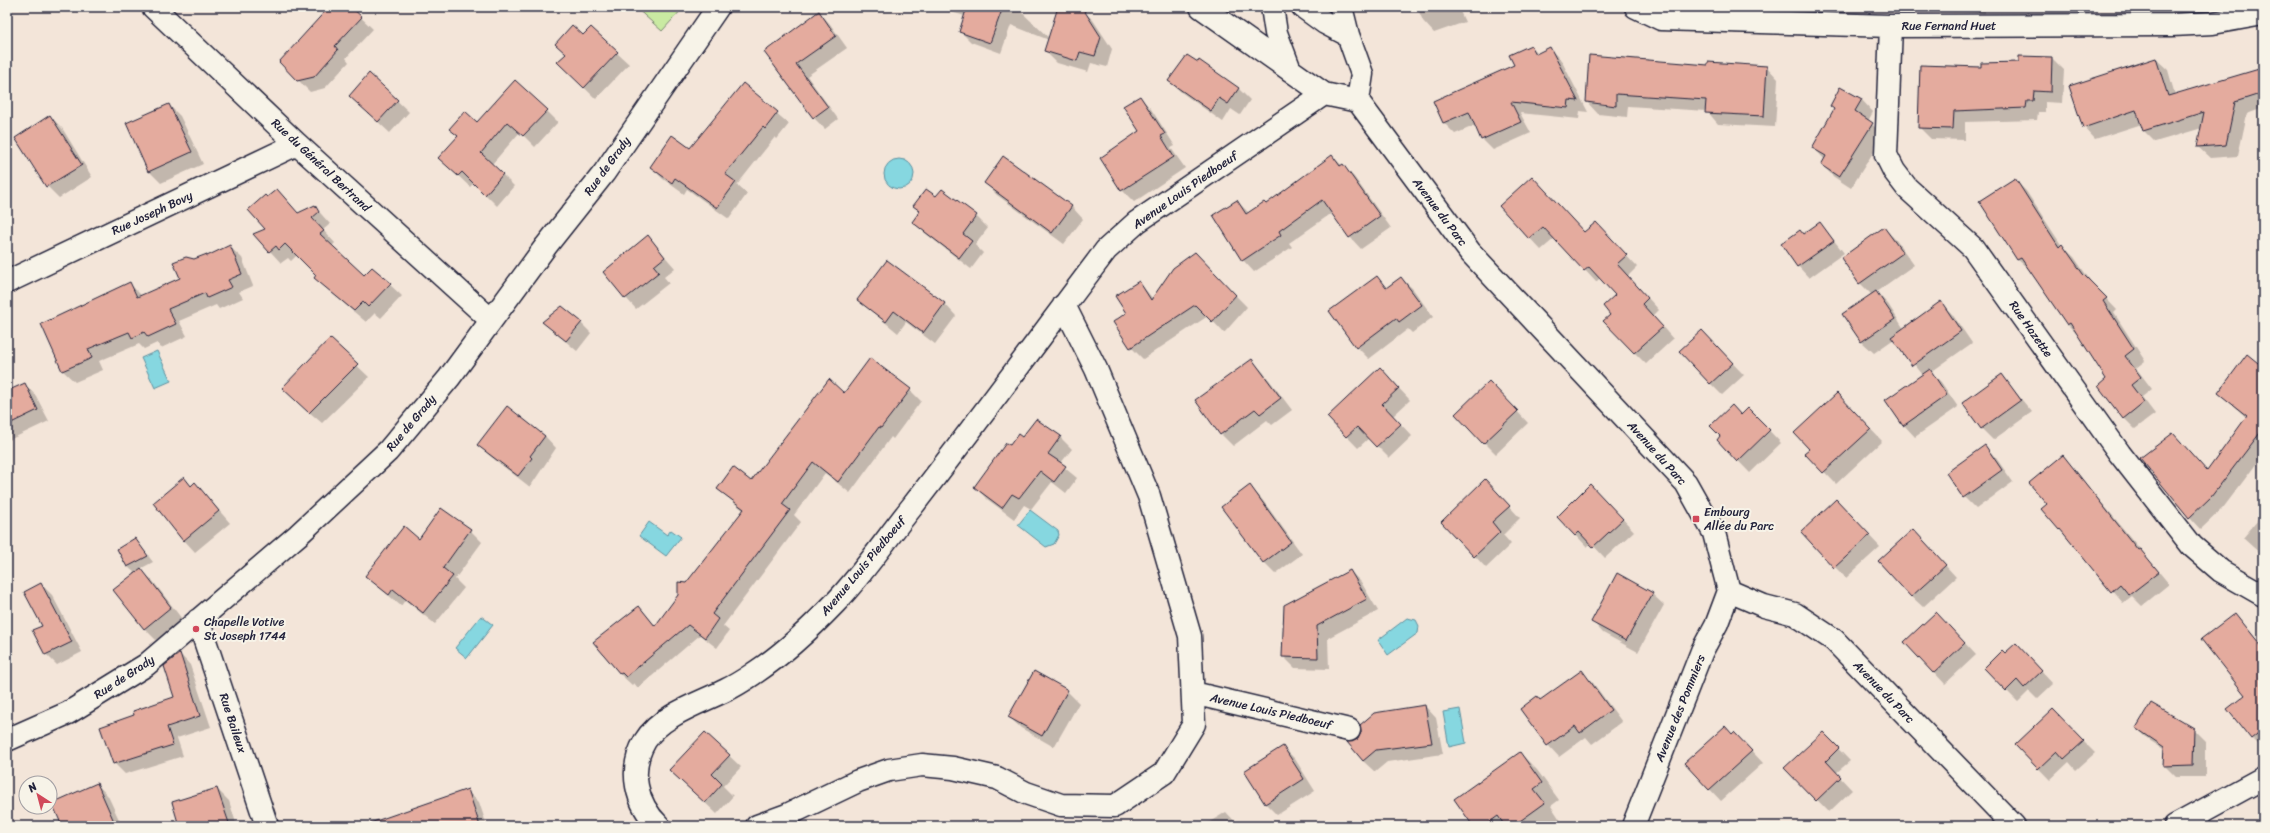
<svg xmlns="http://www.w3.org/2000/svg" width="2270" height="833" font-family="Sriracha,sans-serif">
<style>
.green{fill:#c9eaa2;stroke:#76866e}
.water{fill:#86d7e0;stroke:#5e8f9e}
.shadow{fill:#0003}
.building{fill:#e4ab9e;stroke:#22223b}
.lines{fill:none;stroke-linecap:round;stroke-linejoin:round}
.minor-casing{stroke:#22223b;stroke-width:25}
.minor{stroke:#f7f3e8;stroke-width:22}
.poi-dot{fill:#d1495b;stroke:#f7f3e8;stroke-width:1.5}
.labels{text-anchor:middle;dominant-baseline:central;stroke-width:4;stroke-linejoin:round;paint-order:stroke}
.street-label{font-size:12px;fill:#22223b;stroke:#f7f3e8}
.poi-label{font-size:12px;fill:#22223b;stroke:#f7f3e8;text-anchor:start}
</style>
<rect width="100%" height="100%" fill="#f3e5d9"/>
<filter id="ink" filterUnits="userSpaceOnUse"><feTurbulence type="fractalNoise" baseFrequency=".025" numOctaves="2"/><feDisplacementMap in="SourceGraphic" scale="8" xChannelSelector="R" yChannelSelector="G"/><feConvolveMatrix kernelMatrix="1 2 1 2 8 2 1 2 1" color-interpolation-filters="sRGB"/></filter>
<g filter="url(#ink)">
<path class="green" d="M635 7H684L662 31Z"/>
<path class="water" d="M884 174a15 15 0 1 1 30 0a15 15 0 1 1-30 0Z
M157 351 171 381 155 388 141 358Z
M1030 510 1058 531 1059 535 1054 544 1046 547 1018 525Z
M649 522 667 535 671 530 681 537 666 556 639 536Z
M481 616 493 625 467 658 455 648Z
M1407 618 1416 620 1419 626 1418 633 1388 655 1378 640Z
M1460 709 1466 743 1449 747 1443 712Z"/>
<path class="shadow" d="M330 7H350L373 29 346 58 349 62 325 88 310 92 280 62Z
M934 7H1016L1049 38 1059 7H1078L1093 20 1112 49 1107 67 1091 63 1088 72 1057 63 1045 51 1049 40 1011 25 1001 53 971 42 960 31 965 16Z
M1417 7H1458L1465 22 1434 33 1423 21Z
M1957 7H1985V13L1961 11Z
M2188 7H2210V9L2190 8Z
M819 12 830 24 847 48 807 76 838 119 825 129 813 117 765 52Z
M583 36 617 53 629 64 596 99 558 62Z
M1531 46 1539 54 1550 49 1561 60 1588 112 1580 111 1579 119 1520 113 1531 133 1493 150 1482 139 1476 125 1455 134 1444 123 1435 102 1515 65Z
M2052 58 2064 70 2062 103 2045 102V112H2038L2037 120 1965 122V140L1931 139 1919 127 1982 68Z
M2156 59 2168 70 2175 95 2258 70 2263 74V108L2247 114 2238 156 2210 158 2198 147 2202 128 2155 142 2144 131 2142 124 2095 139 2084 127Z
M1200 61 1239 89 1250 100 1240 115 1231 109 1223 122 1181 92 1170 81Z
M1709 66 1767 67 1778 79 1775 127 1718 124 1707 111 1628 106 1627 117 1598 114 1587 102Z
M369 74 409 112 390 133 362 107Z
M743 84 789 124 777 139 775 137 737 185 747 194 729 219 687 189 684 194 663 179 651 167 690 150Z
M1841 89 1862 100 1873 112 1868 121 1884 135 1851 188 1834 177 1822 165 1825 160 1813 147 1835 109Z
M1140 97 1151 109 1175 146 1171 148 1185 168 1134 202 1122 190 1101 158 1141 131Z
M169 105 180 116 203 164 161 183 149 171Z
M547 111 558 122 535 147 520 132 492 164 514 186 497 206 474 183 470 187 451 169 458 137 451 129Z
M50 116 62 128 92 177 59 198 47 186 17 138Z
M1332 156 1354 177 1391 228 1361 249 1350 237 1332 213 1289 243 1292 247 1254 272 1243 260 1237 201 1249 213 1266 205Z
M1003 157 1072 207 1083 219 1064 244 997 195 985 183Z
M2014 179 2026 191 2062 246 2074 257 2094 286 2117 310 2114 313 2145 361 2136 368 2152 389 2142 397 2155 414 2135 429 2124 418 2108 379 2080 337 2068 325 2031 271 2018 260 1980 201Z
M936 197 976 216 988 228 975 245 983 253 971 269 925 233 913 222 921 212 915 206Z
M314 206 330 224 323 230 335 243 332 246 364 276 372 268 402 296 381 318 375 313 366 322 327 289 315 278 317 275 297 255 291 261 288 258 281 263 270 251 299 214Z
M1500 206 1585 233 1607 235 1637 267 1628 276 1659 310 1653 316 1673 339 1646 364 1634 352 1612 315 1616 295 1600 278 1596 282 1555 238 1541 250Z
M1820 223 1844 253 1809 278 1798 266 1800 231 1804 235Z
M1884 228 1896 240 1914 265 1876 292 1888 304 1904 329 1941 303 1952 314 1972 343 1931 372 1941 382 1958 407 1915 437 1904 425 1923 375 1894 339 1874 353 1862 342 1844 315 1872 295 1860 283Z
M648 237 675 268 664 277 669 283 636 309 626 298Z
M230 247 242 258 253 286 239 292 243 298 219 309 216 305 179 321 187 336 161 348 157 343 144 349 139 344 99 361 103 370 75 382 63 371 43 324 129 283 142 296 181 278 194 260 206 255 208 257Z
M1195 254 1247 307 1224 333 1208 316 1143 359 1131 347 1114 322 1127 313 1139 282 1153 299Z
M888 261 945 304 956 316 935 344 906 322 898 333 858 300Z
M1377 278 1387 288 1401 278 1413 289 1433 317 1412 333 1408 329 1369 359 1357 347Z
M543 322 581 323 591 333 577 351Z
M330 340 369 377 322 423 295 400Z
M1713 343 1744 375 1722 395 1710 383Z
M1252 360 1263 372 1292 410 1272 425 1267 420 1233 446 1221 434Z
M2263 368V455L2223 508 2201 529 2190 517 2208 472 2247 418 2219 393Z
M2002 376 2032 412 1993 440 1982 429 1964 404Z
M1391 380 1410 400 1393 416 1412 436 1389 458 1369 438 1358 448 1328 417Z
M25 384 36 396 49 421 7 441V392Z
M910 390 921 401 893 439 891 437 850 493 825 473 794 515 801 522 723 626 729 631 717 648 700 635 638 688 634 683 632 685 620 674 639 607 656 626 744 511 718 489 752 482 844 394Z
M1501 394 1528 423 1496 454 1456 414Z
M1837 394 1882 441 1836 484 1806 453 1810 449Z
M507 408 545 436 556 448 530 487 490 456 478 445Z
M1741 416 1760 421 1781 443 1750 473 1718 440Z
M1060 437 1072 449 1060 464 1077 478 1066 493 1052 482 1031 509 1024 505 1014 519 987 499 975 487 1010 447 1023 438Z
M1985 446 1996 458 2013 482 1976 509 1964 497Z
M2063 456 2169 584 2142 606 2132 596 2123 603 2060 529Z
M195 483 230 523 195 552 184 540 191 487Z
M1250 487 1261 498 1302 554 1275 574 1263 562Z
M1496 492 1520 518 1503 535 1511 544 1486 568 1475 556Z
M1602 497 1634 531 1605 558 1591 543 1587 547 1576 535Z
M1847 512 1880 547 1846 578 1835 567Z
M2263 514V556L2243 538Z
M470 530 482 542 455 579 464 588 435 624 405 600 401 606 366 576 419 540Z
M135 539 153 562 140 569 152 580 182 619 156 640 144 628 135 573 128 567 118 550Z
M1924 542 1956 577 1923 607 1911 596Z
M1350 571 1361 582 1378 611 1328 638 1329 669 1295 668 1283 656Z
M41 584 52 595 82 652 57 665 46 654Z
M1652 594 1664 605 1638 652 1603 633 1592 621Z
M2235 614 2263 647V749L2252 738Z
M1948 625 1976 655 1945 684 1906 642Z
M180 654 190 665 211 727 177 738 183 756 125 774 114 763 135 715 176 698Z
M2005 654 2027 656 2053 684 2037 699 2029 691 2018 702 2006 690Z
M1581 671 1593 683 1622 722 1592 744 1586 737 1559 757 1548 745 1540 701Z
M1067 691 1079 703 1054 747 1021 728 1009 717Z
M1425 706 1436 718 1443 754 1387 762 1375 772 1363 761 1358 740Z
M2064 722 2095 753 2076 770 2069 762 2050 780 2016 745Z
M2137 728 2193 729 2205 741V777H2176L2164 765 2165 750 2149 740Z
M705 733 741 767 723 786 733 796 717 814 682 781Z
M1823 733 1850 761 1836 773 1852 790 1829 812 1786 768Z
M1746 745 1763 763 1721 801 1685 763Z
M1283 747 1295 759 1315 791 1277 815 1266 804 1245 771Z
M1520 753 1537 770 1559 800 1551 806 1561 821 1554 826H1474Z
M97 784 108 796 122 826H63Z
M217 789 229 801 237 826H180Z
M467 791 479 802 487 826H389Z
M1226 812 1239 826H1203Z
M14 822 18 826H7V825Z"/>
<path class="building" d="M329 7H351L362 17 335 46 338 50 314 77 297 81 279 62Z
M967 7H1003L990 43 959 32Z
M1058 7H1082L1101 37 1095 56 1080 52 1077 61 1044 51Z
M819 11 836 36 796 64 828 107 813 118 764 52Z
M572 25 583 35 591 27 618 52 584 88 557 62 566 54 555 44Z
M1531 45 1536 54 1550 47 1578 101 1569 100 1568 108 1511 102 1521 122 1481 140 1469 112 1443 123 1433 101 1514 65 1509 55Z
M1187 55 1198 62 1199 60 1239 88 1228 104 1219 98 1211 111 1168 81Z
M1589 55 1708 65V62L1767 66 1764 116 1705 113 1706 100 1616 94V106L1586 102Z
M2019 56 2052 57 2051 92 2034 91 2033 101H2027L2026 108 1954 111 1953 129 1918 128 1920 65 1981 67V63L2019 62Z
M2156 58 2168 96 2259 69 2263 82V93L2235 102 2226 145 2197 147 2204 112 2143 131 2136 110 2083 128 2069 86Z
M369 73 398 100 378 122 349 96Z
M515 80 548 110 523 136 507 122 481 153 503 174 485 195 462 172 458 176 438 158 458 136 449 129 465 111 477 122Z
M743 83 778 112 765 129 763 127 725 174 736 182 717 208 675 178 672 183 650 167 672 135 690 148Z
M1840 87 1862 99 1855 111 1873 123 1839 177 1821 165 1826 156 1812 148 1834 109 1830 106Z
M1140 96 1165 134 1161 136 1174 157 1121 191 1100 158 1139 131 1123 106Z
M169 104 192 152 148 172 126 123Z
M50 115 82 165 46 187 15 138Z
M1332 155 1340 166 1343 164 1380 216 1349 238 1322 200 1279 231 1281 235 1242 261 1213 215 1237 200 1246 214 1264 202 1266 204Z
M1003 156 1072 206 1052 233 984 183Z
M1532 176 1584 232 1596 222 1627 255 1617 264 1648 298 1642 304 1663 327 1634 353 1603 321 1610 315 1603 306 1615 295 1589 267 1584 271 1543 227 1529 239 1499 206Z
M2015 178 2059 247 2062 244 2083 274 2107 298 2103 301 2134 349 2125 356 2141 377 2131 385 2144 402 2123 419 2098 386 2106 379 2070 323 2067 325 2021 258 2017 260 1979 201Z
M277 189 298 213 315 205 319 212 312 218 324 231 320 234 364 275 372 267 391 283 368 307 363 302 354 311 314 278 316 275 285 244 279 250 276 246 269 252 253 234 265 229 248 210 265 195 267 197Z
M926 189 936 196 942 189 977 215 963 234 972 241 959 258 912 222 920 211 913 206Z
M1820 222 1834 241 1797 267 1781 244 1800 230 1803 234Z
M1884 227 1903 253 1859 284 1841 258Z
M648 235 665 257 654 266 659 272 625 299 603 272Z
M230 245 242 274 228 280 232 287 207 298 205 293 168 309 176 324 148 337 144 332 132 338 129 332 88 349 92 358 62 371 41 324 130 282 137 297 180 278 173 262 186 257 194 259 207 254V256Z
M1195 252 1236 295 1212 322 1195 305 1130 348 1113 322 1126 313 1115 296 1139 281 1151 300 1173 268Z
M887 260 945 303 923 333 894 311 886 322 857 300Z
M1377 276 1386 288 1401 277 1422 305 1399 322 1396 318 1356 348 1329 311Z
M1876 291 1895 319 1861 342 1842 314Z
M1941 301 1961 331 1912 366 1891 337Z
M562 306 582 322 566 341 542 322Z
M1702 330 1733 363 1710 384 1679 351Z
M330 338 358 364 309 413 282 388Z
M2247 354 2263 367V429L2211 497 2189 518 2140 458 2173 433 2207 471 2247 416 2218 393Z
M870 358 911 389 881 428 879 427 838 482 813 462 782 504 790 510 712 614 718 619 705 638 688 625 626 677 622 673 620 674 593 642 639 606 655 626 678 595V582L686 583 744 509 717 489 733 467 751 481 829 379 844 393Z
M1252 359 1281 398 1260 414 1255 409 1220 435 1195 400Z
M1380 367 1399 388 1382 404 1401 424 1376 447 1357 427 1346 437 1327 417Z
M1930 369 1947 395 1903 426 1885 400Z
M2002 374 2021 400 1981 429 1962 403Z
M1489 381 1518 411 1483 444 1455 414Z
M25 383 38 410 7 425V391Z
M1837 393 1871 429 1823 473 1804 453 1809 449 1794 433Z
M1732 405 1741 415 1748 408 1770 430 1737 462 1717 440 1720 436 1710 426Z
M507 406 545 436 530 456 532 458 518 476 477 445Z
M1036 419 1061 436 1048 454 1066 466 1054 482 1040 471 1019 498 1012 494 1002 508 974 487 1006 443 1010 445 1018 434 1022 437Z
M1985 445 2002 470 1963 498 1946 473Z
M2063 455 2138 550 2140 549 2159 572 2129 595 2120 584 2111 592 2060 529 2059 530 2041 509 2047 504 2029 483Z
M184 477 191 486 195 482 219 511 183 541 153 503Z
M1485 479 1510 506 1492 522 1500 532 1474 557 1441 522Z
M1590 484 1623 519 1593 547 1579 532 1575 536 1557 517Z
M1250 485 1291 542 1263 563 1221 507Z
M1836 499 1870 535 1834 568 1801 532Z
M441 508 471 529 443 568 453 576 423 613 393 589 389 595 365 576 404 526 419 539Z
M1913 529 1946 565 1911 597 1878 561Z
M135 538 148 556 127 567 117 549Z
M141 568 171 607 144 629 113 590Z
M1350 570 1367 599 1317 626 1318 658 1282 657 1284 605Z
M1617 573 1653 593 1626 641 1591 622Z
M41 583 72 642 45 655 32 630 42 626 24 592Z
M1936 612 1965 643 1933 673 1904 642Z
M2235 613 2263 648V729L2251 739 2227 709 2245 695 2201 639Z
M2016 643 2042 671 2024 688 2017 680 2006 691 1984 668 2002 650 2005 653Z
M180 653 200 716 167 727 173 745 113 764 100 727 134 715 133 711 174 697 164 666Z
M1582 670 1611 710 1580 733 1575 726 1547 746 1520 709 1537 696 1540 700Z
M1034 671 1068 690 1042 736 1008 717Z
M2151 703 2194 728 2193 765 2163 766 2164 747 2136 728Z
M1425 705 1432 743 1376 750 1363 761 1347 742 1358 739 1361 732 1360 725 1374 713Z
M2053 709 2084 741 2064 759 2057 751 2038 769 2015 745Z
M1725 726 1732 734 1734 732 1752 751 1709 790 1684 763Z
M705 732 730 755 712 774 722 784 705 803 669 770Z
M1823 732 1839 748 1826 761 1841 777 1816 801 1784 768Z
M1283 746 1304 779 1265 804 1244 771Z
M1520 752 1542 783 1534 789 1545 803 1513 826H1505L1498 816 1484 826H1473L1454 799Z
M97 783 116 826H62L52 803Z
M217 788 230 826H179L172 802Z
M468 789 480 826H371L370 823Z"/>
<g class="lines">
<g class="minor-casing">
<path id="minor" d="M153 7 297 144 491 320
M1201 7 1324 94 1358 101 1470 252 1686 483 1714 533 1729 591
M1272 7 1276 33 1290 70
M1303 7 1325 23 1348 35
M1341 7 1348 35 1362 74 1358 101
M1636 7 1661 19 1891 26 2172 25 2213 23 2263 14
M1891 26 1886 155 1894 171 1907 188 1973 248 2120 454 2192 546 2221 571 2263 595
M7 282 297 144
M1729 591 1764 606 1795 614 1834 640 2014 826
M198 620 267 826
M1193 693 1349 730
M7 740 68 713 146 665 298 535 388 451 449 378 546 246 604 173 718 7
M659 826C636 804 628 770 645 741 661 715 700 703 726 690 737 685 747 678 756 672 786 652 811 628 835 603 863 574 886 539 911 508 977 423 1041 336 1106 250L1137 222 1324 94
M757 826 787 815 858 781 889 770 922 765 953 768 997 778 1026 793 1061 805 1115 806 1164 773 1194 724 1190 636 1149 496 1096 369 1064 305
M1633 826 1702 651 1717 623 1729 591
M2175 826 2263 778"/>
</g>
<use href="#minor" class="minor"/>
</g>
</g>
<g class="poi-dot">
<rect x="1692" y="515" width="8" height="8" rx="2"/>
<circle cx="196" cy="629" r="4"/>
</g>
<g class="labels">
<g class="street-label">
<text x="1949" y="26">Rue Fernand Huet</text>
<text transform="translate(321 165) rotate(43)">Rue du Général Bertrand</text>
<text transform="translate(607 166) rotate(-54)">Rue de Grady</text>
<text transform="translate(1185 190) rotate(-35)">Avenue Louis Piedboeuf</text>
<text transform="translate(1440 212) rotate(53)">Avenue du Parc</text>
<text transform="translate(152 213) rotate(-25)">Rue Joseph Bovy</text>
<text transform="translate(2031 329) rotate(55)">Rue Hazette</text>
<text transform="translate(411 423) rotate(-50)">Rue de Grady</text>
<text transform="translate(1657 453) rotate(48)">Avenue du Parc</text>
<text transform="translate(863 566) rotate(-50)">Avenue Louis Piedboeuf</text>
<text transform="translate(124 677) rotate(-33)">Rue de Grady</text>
<text transform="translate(1884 692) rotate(46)">Avenue du Parc</text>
<text transform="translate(1680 708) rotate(-68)">Avenue des Pommiers</text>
<text transform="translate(1271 711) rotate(13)">Avenue Louis Piedboeuf</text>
<text transform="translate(233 723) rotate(72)">Rue Baileux</text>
</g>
<g class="poi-label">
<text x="1704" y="512">Embourg<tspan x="1704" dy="14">Allée du Parc</tspan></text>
<text x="204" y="622">Chapelle Votive<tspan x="204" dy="14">St Joseph 1744</tspan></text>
</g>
</g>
<rect width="2270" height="833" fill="none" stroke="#f7f3e8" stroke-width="24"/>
<rect x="12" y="12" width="2246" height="809" fill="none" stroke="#22223b" stroke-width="1.5" filter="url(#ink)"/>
<g transform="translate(38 795) rotate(324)"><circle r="19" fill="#f7f3e8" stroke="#a29fa3"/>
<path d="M0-3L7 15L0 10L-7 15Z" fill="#d1495b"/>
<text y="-6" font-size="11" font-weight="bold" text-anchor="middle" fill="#22223b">N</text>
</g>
</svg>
